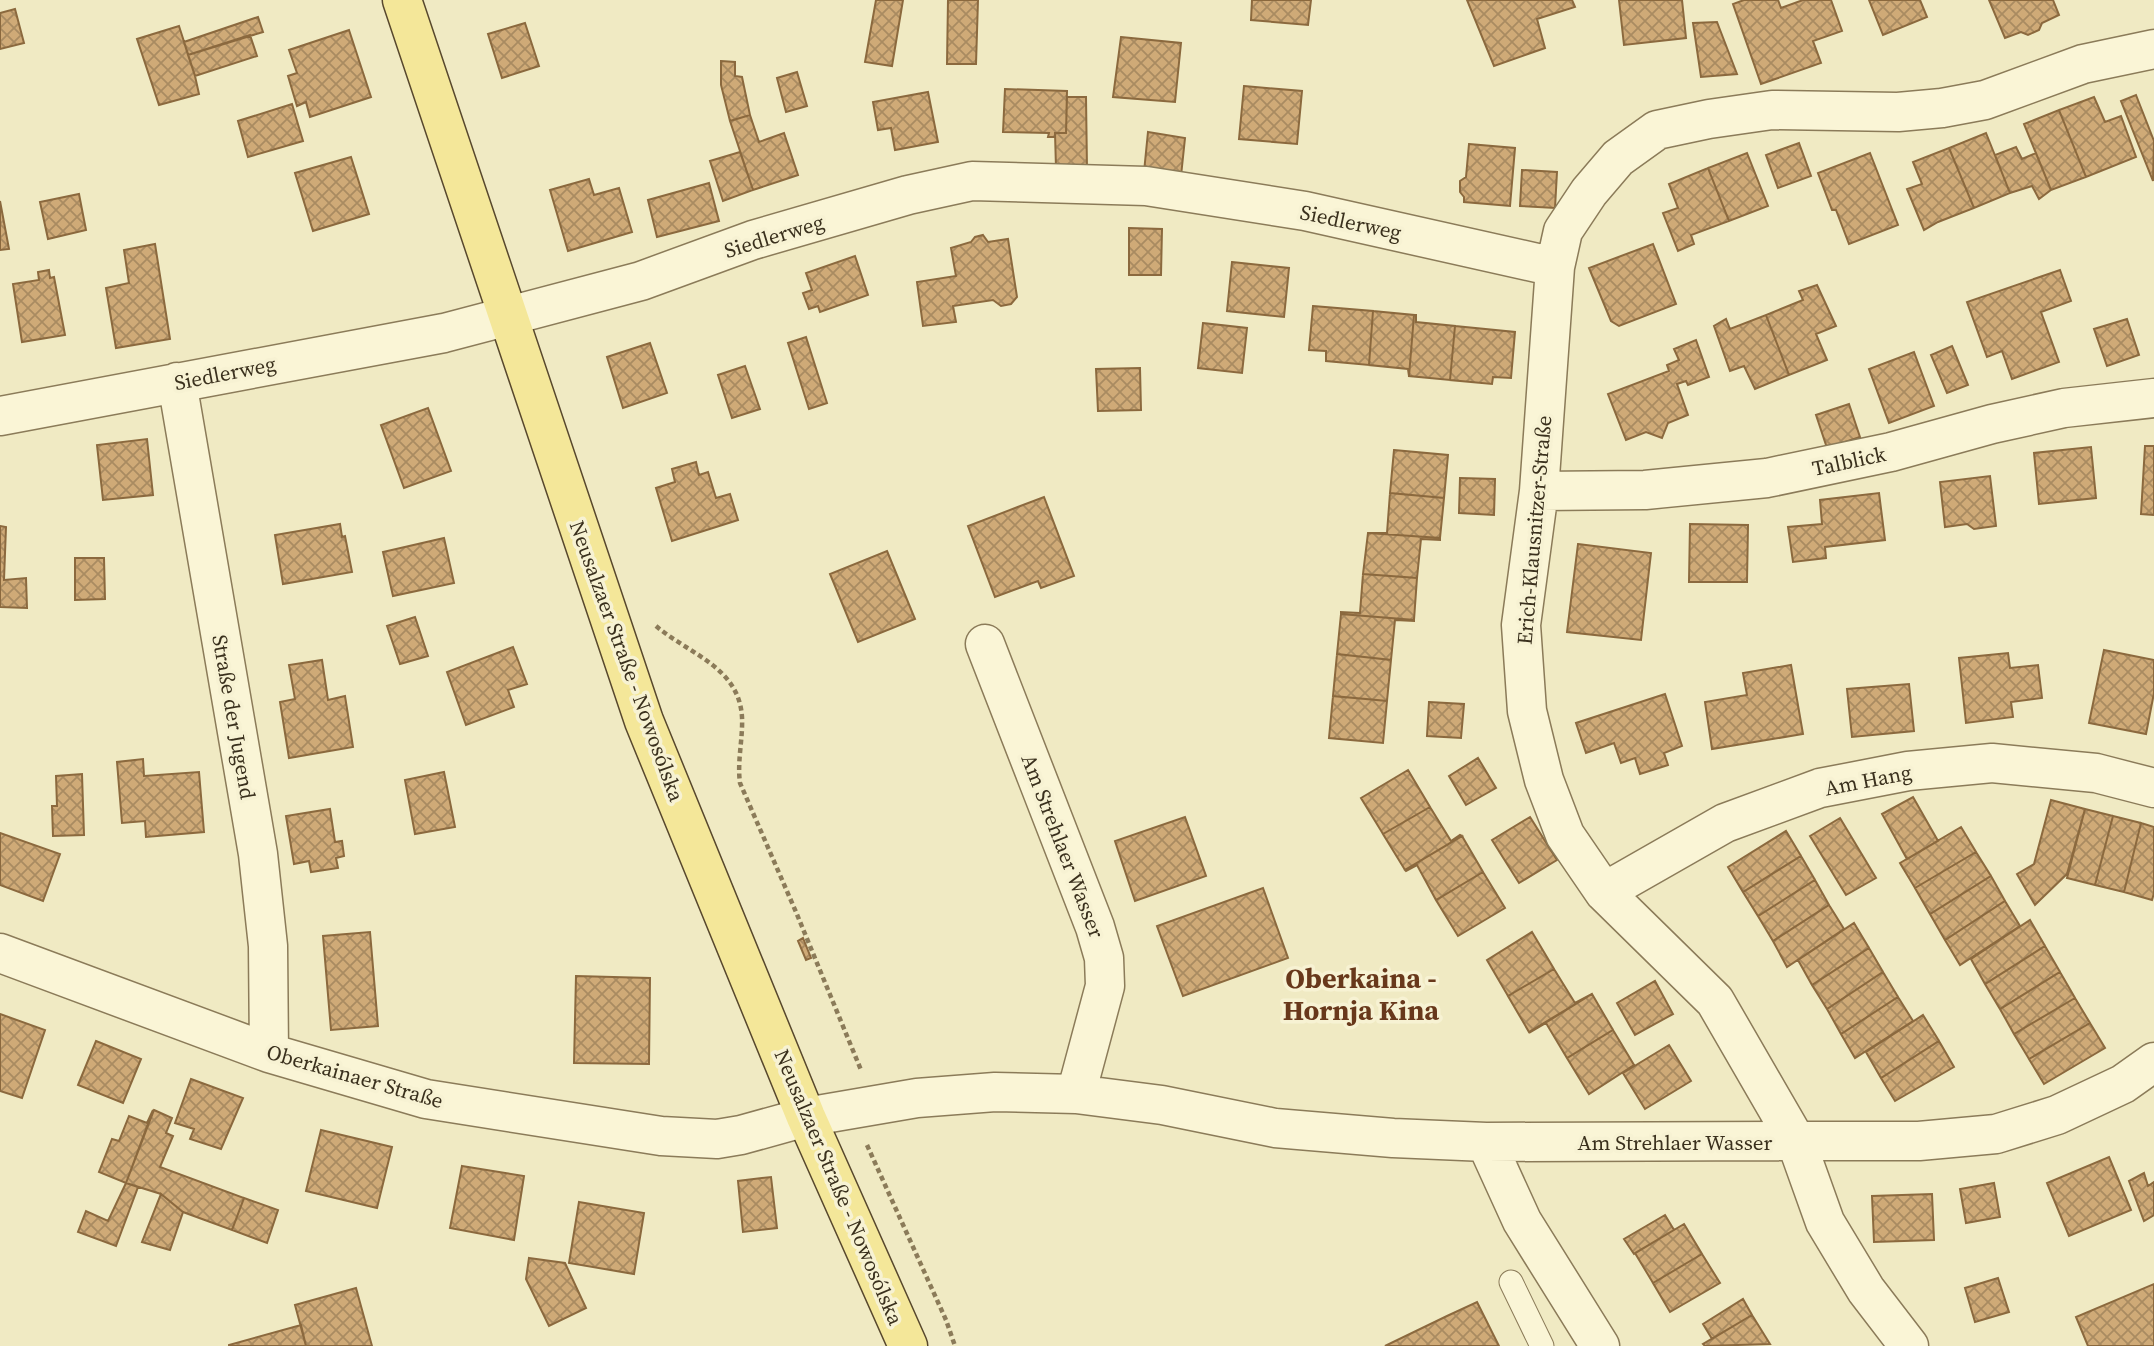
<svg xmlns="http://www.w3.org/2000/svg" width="2154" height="1346" font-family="'Source Serif 4',serif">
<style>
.building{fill:url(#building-cross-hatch);stroke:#8b693e;stroke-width:2}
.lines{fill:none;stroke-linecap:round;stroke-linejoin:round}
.lane-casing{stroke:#8b7b59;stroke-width:25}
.street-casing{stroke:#8b7b59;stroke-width:41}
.primary-casing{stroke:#58482d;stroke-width:41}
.path{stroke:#8b7b59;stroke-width:4.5;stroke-dasharray:5 3.5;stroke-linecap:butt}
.lane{stroke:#faf5d6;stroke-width:23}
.street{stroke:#faf5d6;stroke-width:38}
.primary{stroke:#f4e799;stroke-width:38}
.labels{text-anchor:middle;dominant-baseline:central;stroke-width:7;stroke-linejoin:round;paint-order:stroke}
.street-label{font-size:21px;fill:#3a301d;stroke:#f7f2d3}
.district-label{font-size:28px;font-weight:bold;fill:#68381b;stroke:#f7f2d3}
</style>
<defs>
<pattern id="building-cross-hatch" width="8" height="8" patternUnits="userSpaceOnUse" patternTransform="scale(1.75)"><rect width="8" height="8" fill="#cfaa77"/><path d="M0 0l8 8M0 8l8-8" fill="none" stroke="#a98b61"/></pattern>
</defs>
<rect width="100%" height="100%" fill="#f0eac3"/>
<path class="building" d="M876 0H903L892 66 865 62Z
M948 0H978L976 64H947Z
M1252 0H1311L1308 25 1251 20Z
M1467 0H1572L1575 7 1537 19 1545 48 1494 66Z
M1619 0H1682L1686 38 1624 45Z
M1744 0H1778L1781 8 1803 0H1831L1842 31 1813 41 1821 63 1761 84 1733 4Z
M1869 0H1920L1927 17 1883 35Z
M1989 0H2053L2059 15 2042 23 2039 30 2028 35 2021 32 2005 38Z
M15 9 24 43 0 49V13Z
M258 17 263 32 188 55 184 42Z
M1717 22 1737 74 1701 77 1693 23Z
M525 23 539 66 502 78 488 34Z
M179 26 195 76 199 94 159 105 137 39Z
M349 30 371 97 310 117 306 102 297 106 288 76 297 73 289 50Z
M250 35 257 56 195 76 188 55Z
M1121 37 1181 43 1175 102 1113 97Z
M721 61 735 62V76L742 77 750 115 730 121 721 85Z
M797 72 807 106 786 112 777 78Z
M1244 86 1302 91 1297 144 1239 139Z
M1005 89 1067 91 1066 133H1055V137H1048L1049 133 1003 132Z
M928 92 938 142 895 150 891 128 878 130 873 102Z
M2136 95 2154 141 2153 181 2121 101Z
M1067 97H1086L1087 168H1056L1055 133H1066Z
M2094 97 2105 122 2121 116 2136 157 2086 177 2059 110Z
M292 104 303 141 248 157 238 121Z
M2059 110 2086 177 2051 190 2024 124Z
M750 115 759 142 784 133 798 175 753 190 730 121Z
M1148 132 1185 138 1181 176 1144 172Z
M1986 133 2010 193 1974 208 1949 148Z
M1799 143 1811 176 1778 188 1766 155Z
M1469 144 1515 148 1510 206 1464 202V197L1460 192V181L1466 177Z
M2016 147 2022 159 2036 153 2051 190 2039 199 2032 186 2010 193 1995 155Z
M1949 148 1974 208 1938 222 1924 230 1907 189 1922 184 1913 162Z
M740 152 753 190 723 201 710 161Z
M1747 153 1768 206 1729 221 1708 168Z
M1870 153 1898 225 1849 244 1836 210H1832L1818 173Z
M351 157 369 214 313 231 295 173Z
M1708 168 1729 221 1691 235 1694 244 1678 251 1663 213 1678 208 1669 184Z
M1522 170 1557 172 1555 208 1520 206Z
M589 179 594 195 619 188 632 232 568 251 550 190Z
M709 183 719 221 657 237 648 200Z
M79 194 86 230 48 239 40 202Z
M0 201 9 249 0 250Z
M1129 228 1162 229 1161 275H1129Z
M983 235 988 242 1008 239 1017 297 1011 304 1001 306 993 300 953 306 956 322 923 326 917 282 956 276 951 248 971 242 975 237Z
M155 244 170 339 116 348 106 288 129 283 124 250Z
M1653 244 1676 304 1619 326 1611 321 1589 268Z
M855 256 868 295 820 312 818 306 809 309 803 293 812 290 806 273Z
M1232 262 1289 268 1284 317 1227 311Z
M49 270 50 278 54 277 65 335 22 342 13 284 39 280 38 272Z
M2060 270 2071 301 2041 312 2059 362 2012 379 2002 351 1987 357 1967 302Z
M1817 285 1836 326 1816 334 1827 360 1789 375 1766 315 1803 300 1799 291Z
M1313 306 1373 311 1369 365 1326 361V351L1309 350Z
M1373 311 1414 315 1409 376 1408 369 1369 365Z
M1414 315H1416V322L1455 326 1450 380 1409 376Z
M1766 315 1789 375 1755 389 1744 366 1730 371 1714 326 1726 319 1730 329Z
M2127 319 2139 355 2107 366 2094 329Z
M1203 323 1247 328 1242 373 1198 368Z
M1455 326 1515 332 1511 378 1493 377 1492 384 1450 380Z
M806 337 827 403 809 409 788 343Z
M1696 340 1709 377 1688 385 1686 381 1677 384 1688 415 1668 423 1662 438 1646 432 1626 440 1608 394 1669 371 1667 365 1679 360 1674 349Z
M650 343 667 393 623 408 607 357Z
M1952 346 1968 385 1947 393 1931 355Z
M1914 352 1934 406 1889 423 1869 369Z
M745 366 760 409 732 418 718 375Z
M1140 368 1141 410 1098 411 1096 369Z
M1849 404 1860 437 1827 448 1816 415Z
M428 408 451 471 404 488 381 425Z
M147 439 153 495 103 500 97 445Z
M2145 446H2154V515L2141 514Z
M2091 447 2096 498 2039 504 2034 453Z
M1394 450 1448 455 1444 498 1390 493Z
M696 462 699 475 708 472 716 498 730 494 738 520 672 541 656 488 675 482 672 469Z
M1990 476 1996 526 1974 529 1967 524 1945 527 1940 482Z
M1460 478 1495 479 1494 515 1459 513Z
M1390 493 1444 498 1440 538 1368 533H1387Z
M1879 493 1885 540 1825 547 1826 558 1793 562 1788 527 1822 524 1820 500Z
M1044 497 1074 576 1041 588 1038 581 995 597 968 526Z
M340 524 342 537 345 536 352 572 283 584 275 535Z
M1690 524 1748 525 1747 582H1689Z
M0 526 6 527 4 580 26 578 27 608 0 607Z
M1368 533 1440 538V540L1421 539 1417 578 1363 574Z
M444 538 454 583 393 596 383 552Z
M1578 544 1651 553 1641 640 1567 632Z
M887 551 915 619 858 642 830 574Z
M75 558H104L105 599 75 600Z
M1363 574 1417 578 1414 620 1341 614V612L1360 613Z
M1341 614 1414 620V621L1395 620 1391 660 1337 654Z
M415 617 428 656 400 664 387 626Z
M513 647 527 684 508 690 514 707 466 725 447 672Z
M2104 650 2154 660V693L2146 734 2089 723Z
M2008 653 2010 668 2038 665 2042 698 2011 702 2013 717 1966 723 1959 658Z
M1337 654 1391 660 1387 701 1333 696Z
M322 660 328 700 345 696 353 747 289 758 280 702 295 699 289 665Z
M1791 665 1803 734 1712 749 1705 702 1747 695 1743 673Z
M1909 684 1914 731 1852 737 1847 689Z
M1665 694 1682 746 1664 753 1668 765 1640 774 1635 758 1621 763 1614 743 1586 753 1576 723Z
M1333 696 1387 701 1383 743 1329 738Z
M1429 702 1464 704 1461 738 1427 736Z
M1478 758 1496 788 1466 805 1449 776Z
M143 759 144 776 199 772 204 832 146 837 145 821 122 823 117 762Z
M1408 770 1430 807 1383 834 1361 798Z
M444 772 455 827 415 834 405 780Z
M82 774 84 835 53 836 52 806H57L56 776Z
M1913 797 1938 841 1907 859 1882 814Z
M2051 800 2085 809 2067 874 2035 905 2017 874 2034 864Z
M1430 807 1451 841 1460 835 1462 836 1405 870 1383 834Z
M330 809 335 842 342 841 344 856 336 858 338 868 311 872 309 861 294 864 286 816Z
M2085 809 2113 816 2095 885 2067 878Z
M2113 816 2141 823 2124 892 2095 885Z
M1185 817 1206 876 1135 901 1115 841Z
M1530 817 1557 860 1519 883 1492 840Z
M1840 818 1876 878 1846 895 1810 836Z
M2141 823 2154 827V893L2152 900 2124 892Z
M1961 827 1976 852 1915 888 1900 863Z
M1786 831 1801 856 1743 892 1728 867Z
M0 833 60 854 43 901 0 885Z
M1462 836 1483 872 1436 900 1417 865 1406 871 1405 870Z
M1976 852 1991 876 1930 914 1915 888Z
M1801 856 1815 880 1758 916 1743 892Z
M1483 872 1505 908 1458 936 1436 900Z
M1991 876 2005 901 1945 940 1930 914Z
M1815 880 1829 905 1773 941 1758 916Z
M1263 888 1288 958 1183 996 1157 926Z
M2005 901 2020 926 1960 965 1945 940Z
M1829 905 1844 929 1787 967 1773 941Z
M2030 920 2045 946 1985 984 1971 959Z
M1854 923 1869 948 1812 985 1798 960Z
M370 932 378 1026 331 1030 323 936Z
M1532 932 1554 969 1508 996 1487 960Z
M803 938 811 958 806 960 798 941Z
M2045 946 2060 972 2000 1009 1985 984Z
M1869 948 1883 972 1827 1009 1812 985Z
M1554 969 1575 1003 1592 994 1529 1032 1508 996Z
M1883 972 1898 997 1841 1034 1827 1009Z
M2060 972 2075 998 2014 1034 2000 1009Z
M576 976 650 978 649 1064 574 1063Z
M1655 981 1673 1014 1635 1035 1617 1003Z
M1592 994 1613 1030 1567 1058 1546 1023 1529 1033Z
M1898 997 1913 1021 1855 1058 1841 1034Z
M2075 998 2090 1023 2029 1059 2014 1034Z
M0 1014 45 1030 22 1098 0 1091Z
M1923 1015 1939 1041 1881 1078 1866 1052Z
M2090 1023 2105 1048 2044 1084 2029 1059Z
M1613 1030 1634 1065 1589 1094 1567 1058Z
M96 1041 141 1059 123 1103 78 1085Z
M1939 1041 1954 1067 1895 1101 1881 1078Z
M1669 1045 1691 1081 1645 1109 1623 1073Z
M191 1079 243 1098 221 1149 190 1139 194 1129 175 1123Z
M153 1110 126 1183 99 1172 112 1139 119 1141 129 1116 147 1123Z
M154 1110 172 1118 166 1133 173 1136 160 1167 244 1198 232 1230 183 1212 161 1194 126 1183Z
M321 1130 392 1147 377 1208 306 1191Z
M2109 1157 2131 1210 2069 1236 2047 1183Z
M462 1166 524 1176 514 1240 450 1228Z
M2144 1173 2148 1186 2154 1182V1215L2144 1221 2129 1181Z
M771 1177 777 1228 743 1232 738 1181Z
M126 1183 138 1187 116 1246 78 1232 86 1211 108 1221Z
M1994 1183 2000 1217 1966 1223 1960 1189Z
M161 1194 183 1212 170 1250 142 1242Z
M1932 1194 1934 1240 1874 1242 1872 1196Z
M244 1198 278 1210 267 1243 232 1230Z
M579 1202 644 1213 634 1274 569 1263Z
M1665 1215 1674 1230 1634 1254 1624 1239Z
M1684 1224 1702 1254 1653 1283 1635 1253Z
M1702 1254 1720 1283 1670 1312 1653 1283Z
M529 1258 565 1263 586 1308 549 1326 526 1279Z
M1998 1278 2009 1312 1975 1322 1965 1288Z
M2154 1284V1346H2088L2076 1317Z
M356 1288 372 1346H306L295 1305Z
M1743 1299 1752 1315 1712 1339 1703 1324Z
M1477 1302 1499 1346H1385L1447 1316Z
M1752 1315 1770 1344 1705 1346 1703 1344Z
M301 1325 306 1346H229V1345Z"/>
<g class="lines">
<g class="lane-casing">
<path id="lane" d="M1511 1282 1542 1346"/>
</g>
<g class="street-casing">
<path id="street" d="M2154 49 2083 64 1985 100 1942 108 1898 112 1772 110 1709 119 1657 130 1618 158 1589 192 1563 231 1555 267 1539 491 1521 625 1527 711 1544 780 1565 835 1604 892 1715 1001 1796 1141H1919L1996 1134 2057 1115 2123 1084 2154 1062
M177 382 258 854 268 946 269 1053
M0 416 444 333 641 281 753 240 908 195 972 181 1146 186 1305 211 1555 267
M1539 491 1645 490 1767 478 1891 452 1992 424 2064 408 2154 398
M985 644 1095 927 1104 958 1105 986 1076 1094
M1604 892 1725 823 1820 788 1908 771 1992 763 2096 773 2154 788
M0 953 269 1053 426 1099 661 1136 717 1139 741 1135 806 1117 917 1098 995 1092 1076 1094 1162 1105 1275 1128 1393 1138 1486 1142
M1600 1346 1522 1221 1486 1142 1796 1141 1825 1222 1866 1290 1909 1346"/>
</g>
<g class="primary-casing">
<path id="primary" d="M402 0 644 721 806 1117 908 1346"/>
</g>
<path class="path" d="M656 626C689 654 739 667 742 717 743 739 737 761 740 783L796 912 861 1070
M867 1145 946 1320 955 1346"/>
<use href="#lane" class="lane"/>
<use href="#street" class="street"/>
<use href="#primary" class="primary"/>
</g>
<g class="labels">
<g class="street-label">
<text transform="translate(1351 222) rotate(12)">Siedlerweg</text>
<text transform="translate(774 236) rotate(-17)">Siedlerweg</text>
<text transform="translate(225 373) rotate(-11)">Siedlerweg</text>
<text transform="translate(1849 461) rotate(-12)">Talblick</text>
<text transform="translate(1534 530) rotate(-85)">Erich-Klausnitzer-Straße</text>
<text transform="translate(627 661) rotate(70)">Neusalzaer Straße - Nowosólska</text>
<text transform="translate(234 717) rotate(80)">Straße der Jugend</text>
<text transform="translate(1868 780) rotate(-11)">Am Hang</text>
<text transform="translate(1063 846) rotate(69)">Am Strehlaer Wasser</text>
<text transform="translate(355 1076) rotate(16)">Oberkainaer Straße</text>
<text x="1675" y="1142">Am Strehlaer Wasser</text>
<text transform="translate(839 1187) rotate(67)">Neusalzaer Straße - Nowosólska</text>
</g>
<g class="district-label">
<text x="1361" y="978">Oberkaina -<tspan x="1361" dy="32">Hornja Kina</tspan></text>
</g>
</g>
</svg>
